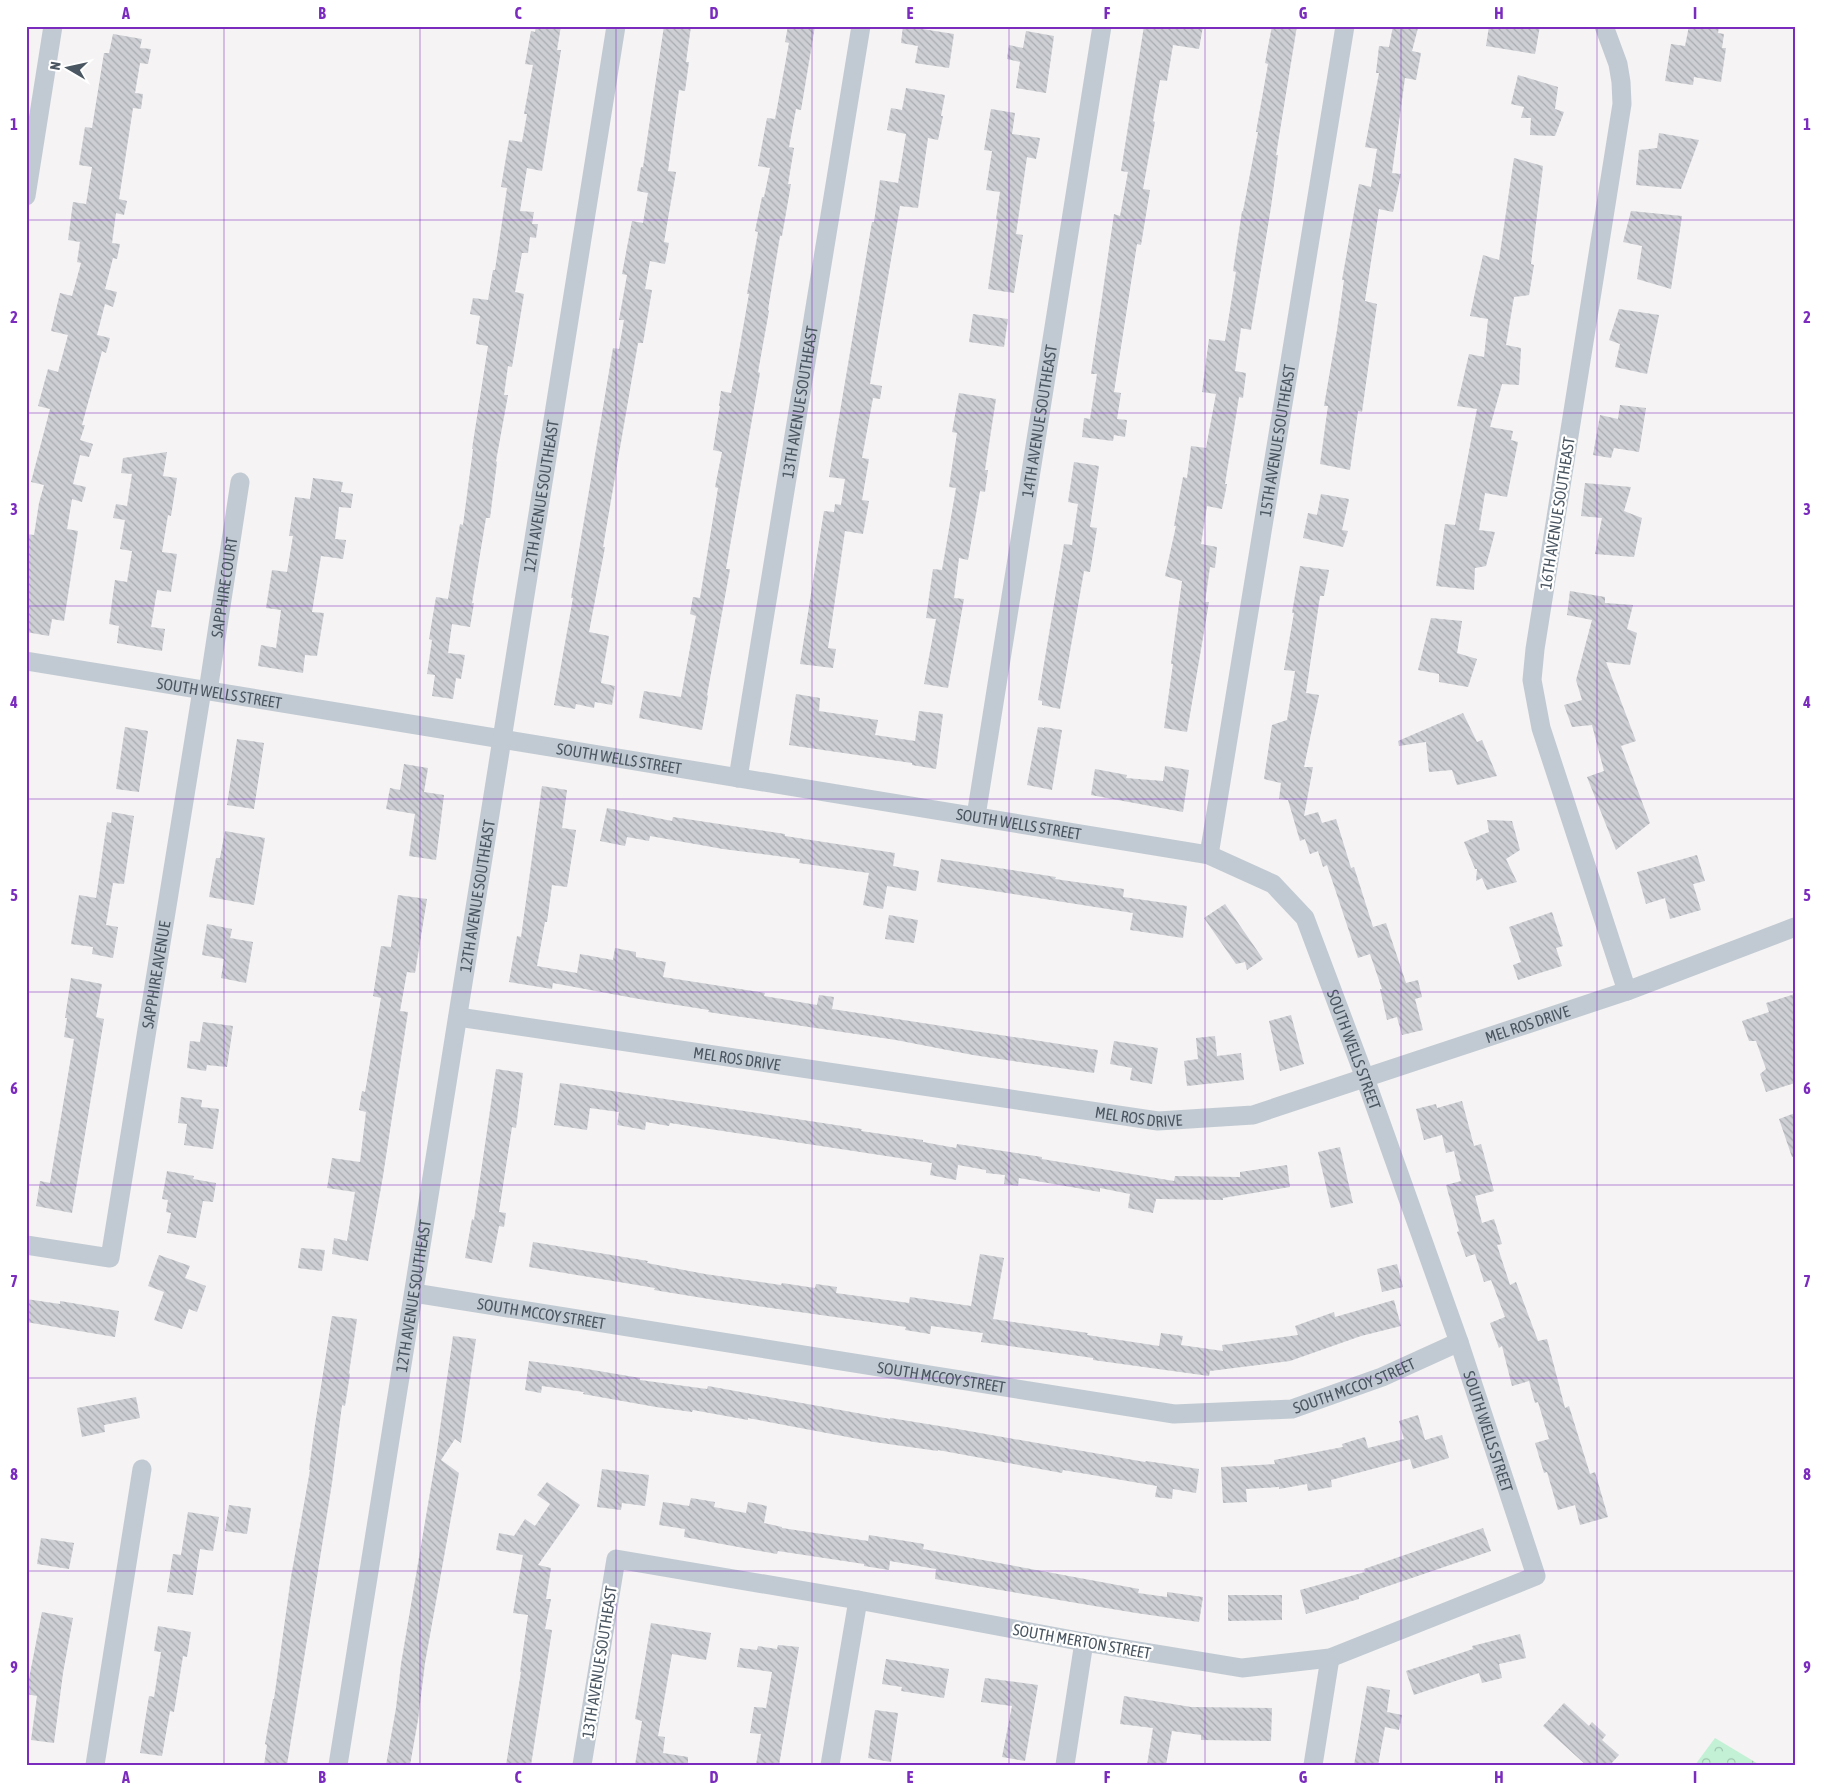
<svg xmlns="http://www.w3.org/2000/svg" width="1821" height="1791" font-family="'Asap Condensed',sans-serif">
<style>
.forest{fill:url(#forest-crowns)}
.building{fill:url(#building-back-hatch)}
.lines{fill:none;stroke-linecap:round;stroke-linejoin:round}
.minor{stroke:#c1cad2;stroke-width:19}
.grid{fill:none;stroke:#7b2cbf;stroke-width:1;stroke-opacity:0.55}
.labels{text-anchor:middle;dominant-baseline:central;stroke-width:4.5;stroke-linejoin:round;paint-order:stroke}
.street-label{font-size:16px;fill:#4a5661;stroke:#fff}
.neatline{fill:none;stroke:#7b2cbf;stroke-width:2}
.grid-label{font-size:16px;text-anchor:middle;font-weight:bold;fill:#7b2cbf}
</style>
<defs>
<pattern id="forest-crowns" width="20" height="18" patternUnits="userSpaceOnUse" patternTransform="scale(1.25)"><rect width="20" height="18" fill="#c3f1d5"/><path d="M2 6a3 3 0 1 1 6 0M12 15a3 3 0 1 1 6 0" fill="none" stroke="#a0c6b0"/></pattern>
<pattern id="building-back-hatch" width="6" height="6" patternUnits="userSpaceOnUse" patternTransform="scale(1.25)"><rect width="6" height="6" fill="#cdcfd5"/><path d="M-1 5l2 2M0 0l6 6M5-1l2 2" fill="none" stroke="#a8abb0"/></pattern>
</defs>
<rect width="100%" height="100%" fill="#f5f3f3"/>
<path class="forest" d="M1715 1738 1760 1765H1695Z"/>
<path class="building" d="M536 26H561L557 50H561L542 171 527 168 520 211 534 212 532 224H538L536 238 530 237 528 253H522L515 292 524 294 512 367 508 366 504 395H508L496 461 497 462 490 518H486L472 603H474L470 627 452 624 448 653 465 655 461 679 456 678 453 699 432 696 435 675 427 674 432 640 429 639 436 597 448 599 460 524 463 525 473 449H472L488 346 476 344 480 316 470 314 473 298 488 300 493 270H495L507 188 501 187 509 140 522 142 527 114H524L533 65 525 64 531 31 535 32Z
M664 26H691L686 62H689L685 91 679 90 668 171 676 172 664 242 669 243 665 264 650 261 645 289 652 290 643 343H638L603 547H605L589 632 609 636 601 683 615 686 612 705 595 702 594 708 576 704 575 709 554 705 573 598H571L613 348 619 349 624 320H619L627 275 622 274 632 221 643 223 648 193 637 191 641 167H643Z
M788 26H815L801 110 796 109 789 147 794 148 788 184H791L782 236H780L768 310 769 311 758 372 760 373 726 569H730L707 695 708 696 702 730 639 718 644 691 681 697 696 616 690 614 693 597 700 598 718 488 715 487 722 452 713 450 720 406H719L721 391 731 393 736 368 749 294H747L758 232 755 231 762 197H764L770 168 758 166 767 118 775 119 789 43 785 42Z
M903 26 954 34 949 68 915 63 918 46 901 43Z
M1144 26H1203L1199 49 1173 45 1167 81 1160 80 1153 121 1155 122 1143 189 1150 190 1141 245 1137 244 1114 392 1121 393 1117 419 1127 420 1125 437 1114 435 1113 441 1082 437 1084 418 1090 419 1097 374H1091L1114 214 1120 216 1128 172 1121 171Z
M1272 26H1297L1276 155H1278L1271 207 1251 330 1241 328 1235 371 1246 373 1243 398 1239 397 1225 484H1227L1222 509 1207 506 1201 544 1217 547 1215 568 1210 567 1205 602H1209L1187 732 1164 728 1173 664H1171L1182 581 1165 576 1176 526H1174L1183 477 1187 478 1191 446 1206 448 1216 394 1202 392 1209 339 1225 341 1236 272 1233 271 1242 211H1243L1258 132H1256L1268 64 1265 63Z
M1393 26 1418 28 1412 51 1421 53 1416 80 1405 78 1392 173 1401 174 1393 212 1379 209 1365 301 1377 304 1362 412 1358 411 1350 470 1320 464 1328 406H1324L1337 330 1344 280H1342L1359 184 1371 187 1377 149 1365 147 1379 73H1376L1379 46 1389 47Z
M1489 26H1540L1535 54 1486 46Z
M1689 26H1719L1718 33 1724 34 1722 48H1726L1721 82 1694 77 1693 85 1665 81 1671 44 1685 46Z
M1026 31 1054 36 1046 93 1016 88 1020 62 1007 59 1009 45 1023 48Z
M113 34 142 39 140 48 151 49 148 64 140 63 135 93 143 94 141 109 133 108 119 199 127 201 124 215 116 213 112 243 120 244 117 259 113 258 105 289 117 292 113 307 105 304 97 335 110 338 106 353 102 351 82 425H85L80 440 93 444 89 457 80 455 73 484 86 487 82 502 72 499 67 529 78 531 64 621 52 619 49 636 26 632V589L29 574 26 573V534L34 535 39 503 44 485 31 482 50 409 38 406 48 369 58 372 68 335 51 331 60 293 72 296 81 263 77 262 80 242 68 240 73 202 86 204 92 167 79 165 85 127 92 128 104 53H109Z
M1518 75 1558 87 1555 109 1564 112 1555 136 1530 135 1531 118H1521L1524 107 1511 104Z
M906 88 945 95 941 116H943L938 140 928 138 918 208 900 206 870 384 882 386 880 399 873 398 862 458 869 459 862 500 869 501 863 534 845 531 828 648 836 649 833 668 800 664 824 511 834 512 835 504 841 505 845 479 829 477 872 222H874L880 180 898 183 906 134 887 130 891 108 902 110Z
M991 109 1015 113 1012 134 1040 138 1036 159 1027 157 1016 234 1023 235 1014 293 988 289 998 220 996 219 1000 192 986 190 992 151 984 150Z
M1659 133 1699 140 1681 189 1636 185 1639 150 1657 148Z
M1514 158 1543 166 1531 264 1534 265 1529 295 1514 297 1506 345 1521 348 1519 385 1502 384 1490 427 1513 431 1511 440 1518 442 1507 497 1485 493 1479 530 1495 532 1486 566 1475 568 1474 590 1436 586 1445 524 1455 525 1477 409 1457 406 1469 354 1484 357 1488 319 1470 316 1483 255 1499 260Z
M1631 211 1682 216 1671 289 1637 279 1642 246 1623 242Z
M1619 309 1659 315 1647 374 1615 367 1620 344 1609 340Z
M973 314 1008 319 1004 347 969 342Z
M959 393 996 399 985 470H988L985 492 980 491 968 560 959 558 954 598 964 599 948 688 924 684 936 619 926 618 933 569 942 570 956 488 949 487 957 433 952 432Z
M1620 405 1646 408 1639 452 1614 448 1611 458 1593 455 1600 415 1618 419Z
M167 452 163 476 177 478 171 516 168 515 162 552 177 554 171 592 157 590 151 627 165 629 162 651 117 643 119 626 109 624 115 580 127 582 132 551 120 549 125 520 113 518 116 504 127 506 132 474 121 473 123 458Z
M1074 462 1099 466 1090 527 1097 528 1090 572 1084 571 1060 709 1042 705V701L1038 700 1064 544 1072 545 1078 504 1068 502Z
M313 478 343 482 341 492 353 494 351 508 339 507 335 539 346 540 343 559 321 556 312 612 324 613 317 656 305 655 303 673 258 666 261 645 276 648 281 610 266 608 272 570 287 572 293 536H289L295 497 310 499Z
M1585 483 1631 487 1624 511 1642 518 1634 557 1595 554 1602 518 1581 516Z
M1321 494 1349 499 1342 530 1348 531 1343 547 1303 538 1308 513 1317 515Z
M1300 566 1329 570 1324 596H1320L1306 693 1319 695 1304 767H1313L1304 816 1318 812 1322 823 1336 819 1351 868 1354 867 1373 927 1386 923 1406 983 1418 980 1422 997 1415 999 1423 1030 1402 1035 1397 1017 1387 1020 1380 989H1382L1370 954 1358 958 1327 865 1323 867 1318 851 1310 854 1305 839 1300 841 1288 800 1279 799 1281 783 1264 779 1272 725 1287 720 1295 671 1284 670 1294 613H1292Z
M1570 591 1605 597V603L1633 605 1627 629 1637 633 1630 665 1606 662 1636 741 1621 746 1650 823 1616 850 1587 777 1604 771 1592 725 1572 727 1564 705 1582 700 1576 680 1592 620 1567 615Z
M1431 618 1462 621 1457 653 1477 659 1468 687 1439 682V674L1418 670Z
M796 694 820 698 819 711 878 720 875 735 915 741 919 711 943 714 936 769 912 765V763L789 745Z
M1463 713 1477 742 1482 740 1497 776 1457 785 1452 770 1429 772 1426 742 1399 746 1398 741Z
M125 727 148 731 139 792 116 789Z
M1038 727 1044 728V727L1062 730 1052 790 1027 785Z
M237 739 264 743 254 809 227 805Z
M404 764 428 768 424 792 444 795 436 860 409 856 415 814 386 809 390 788 400 790Z
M1165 766 1189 770 1183 812 1091 795 1095 769 1127 775 1126 778 1163 781Z
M542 786 567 790 562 828 576 830 567 887 552 885 547 922H545L537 966 577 973 580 954 613 960 615 948 636 952V957L666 962 663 977 765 993 764 996 817 1005 819 995 834 997 832 1009 1098 1050 1094 1073 973 1055 896 1040 708 1012 709 1010 639 999 553 983 552 989 509 982 517 936 521 937Z
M607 808 672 821 673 817 785 834V836L895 853 893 866 919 871 916 891 887 886 883 909 863 905 869 873 799 863 800 859 723 849 650 836 649 841 627 837 625 846 600 841Z
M112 812 134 816 124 884 113 883 106 925 118 927 113 958 92 954 93 947 71 944 79 895 96 898 107 822 111 823Z
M1487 820 1512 821 1520 850 1506 859 1517 882 1487 890 1482 878 1476 881 1477 869H1475L1464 842 1489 832Z
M225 831 265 838 254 905 209 897 216 858H220Z
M1697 855 1705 881 1693 884 1701 910 1670 919 1665 898 1646 904 1637 872Z
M941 859 1056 877 1055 879 1124 889 1123 897 1187 906 1183 938 1130 930 1133 913 937 882Z
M398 895 427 899 415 973 407 972 400 1011 408 1012 383 1176 368 1261 332 1254 334 1238 347 1241 355 1192 327 1188 332 1158 360 1162 366 1112 359 1110 362 1091 365 1092 381 998 373 996 381 946 391 947Z
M1225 904 1263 959 1247 970 1245 962 1236 964 1204 918Z
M1552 912 1563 946 1556 948 1562 966 1518 980 1513 965 1521 962 1509 927Z
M889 915 918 920 914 943 885 939Z
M207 924 232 929 230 938 253 942 246 983 221 978 224 959 202 955Z
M71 978 102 984 96 1017 104 1019 72 1213 36 1206 40 1181 50 1183 74 1039 64 1037 67 1018H65Z
M1795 994V1083L1766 1092 1760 1074 1766 1069 1756 1041H1749L1742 1021 1769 1012 1766 1003Z
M1291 1015 1304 1064 1280 1071 1269 1021Z
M203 1022 233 1026 227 1067 207 1065 206 1071 187 1068 190 1041 200 1042Z
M1215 1036 1217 1056 1241 1053 1244 1080 1187 1086 1184 1061 1198 1059 1196 1038Z
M1114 1041 1158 1048 1152 1084 1130 1080 1132 1068 1110 1064Z
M496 1069 523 1073 516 1128 512 1127 499 1212 506 1213 504 1227 499 1226 492 1263 465 1258 472 1219 474 1220Z
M560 1083 862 1129 861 1131 923 1140V1142L956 1148 957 1144 1042 1157V1159L1174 1181 1175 1176 1240 1177V1172L1287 1165 1290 1187 1223 1198V1200L1156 1199 1153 1213 1128 1208 1130 1194 1100 1188V1192L1019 1178 1018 1186 1004 1184 1005 1175 986 1173V1170L958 1165 956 1180 930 1175 932 1163 670 1123 669 1126 646 1122 645 1130 617 1125 619 1112 590 1108 587 1130 554 1125Z
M181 1097 202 1100 201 1107 219 1109 213 1149 184 1145 187 1124 178 1123Z
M1462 1101 1474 1146 1481 1144 1494 1191 1475 1196 1482 1223 1494 1219 1502 1244 1497 1245 1510 1285 1516 1282 1538 1341 1547 1339 1565 1408 1569 1406 1590 1474 1595 1472 1608 1517 1580 1525 1575 1505 1558 1510 1547 1472 1544 1473 1535 1443 1549 1439 1538 1402 1535 1403 1529 1381 1512 1386 1502 1346 1499 1348 1490 1323 1505 1317 1491 1280 1484 1282 1475 1254 1466 1257 1457 1232 1459 1231 1446 1185 1461 1181 1454 1151 1446 1153 1442 1135 1424 1140 1416 1109 1436 1104 1437 1108Z
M1795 1113V1157H1792L1779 1119Z
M1340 1147 1353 1203 1331 1208 1318 1152Z
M167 1171 194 1176 193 1179 216 1183 213 1202 203 1201 196 1238 167 1233 171 1213 166 1212 168 1200 162 1199Z
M533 1242 648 1261 647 1263 705 1274 781 1285 782 1283 815 1288 816 1284 837 1287 836 1293 909 1303 910 1297 971 1306 980 1254 1004 1258 993 1319 1088 1333 1087 1335 1159 1346 1161 1333 1183 1336 1181 1345 1223 1351 1222 1345 1298 1335 1295 1326 1334 1312 1335 1317 1394 1300 1401 1326 1361 1336 1290 1361 1210 1371 1209 1376 1093 1360V1358L981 1342 983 1333 931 1326 930 1334 905 1330 906 1327 715 1300 654 1290 655 1288 529 1267Z
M301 1248 325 1250 322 1271 298 1268Z
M159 1255 190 1266 185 1278 206 1286 197 1312 189 1309 182 1329 154 1320 164 1292 148 1286Z
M1397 1264 1403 1287 1382 1292 1377 1269Z
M26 1299 60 1304V1301L119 1311 115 1337 26 1322Z
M332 1316 357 1319 349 1373 350 1374 345 1406 342 1405 332 1483 287 1765H264L267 1745 265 1744 273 1699H274L291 1577 310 1470H309L315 1425Z
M453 1336 476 1339 461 1443 455 1439 441 1460 459 1473 425 1663 418 1720 410 1765H386L396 1708 401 1664 436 1457Z
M529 1361 587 1369 640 1378V1380L707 1389 708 1386 890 1419V1418L952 1428 1145 1462 1146 1461 1199 1469 1196 1493 1173 1489 1172 1499 1155 1497 1157 1486 1063 1470 1062 1473 938 1450V1451L874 1442 748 1418V1420L693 1410 692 1412 656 1407 583 1394 584 1392 542 1386 541 1393 525 1390Z
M136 1397 140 1418 104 1425 105 1432 82 1437 77 1408Z
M1418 1415 1425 1440 1442 1435 1449 1458 1413 1469 1410 1459 1331 1480 1332 1487 1308 1491 1307 1484 1279 1489V1487L1246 1489 1247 1502 1223 1503 1221 1467 1275 1464 1274 1460 1343 1447 1342 1444 1365 1437 1368 1448 1404 1439 1399 1421Z
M602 1469 649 1475 645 1506 622 1503 621 1510 597 1507Z
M547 1482 580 1505 538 1565 551 1568 546 1599H551L545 1629 552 1630 531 1765H506L521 1672H520L528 1615 513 1613 523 1555 496 1550 499 1533 514 1536 525 1519 535 1526 550 1504 537 1495Z
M691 1498 715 1502 714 1507 746 1513 748 1502 767 1506 764 1523 782 1527V1528L868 1541 869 1535 924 1544 923 1549 1139 1589 1138 1593 1167 1597V1592L1203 1597 1199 1622 1136 1613 935 1579 936 1569 890 1561 889 1570 864 1566V1564L778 1551 777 1554 722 1544 684 1537 685 1529 659 1525 663 1502 689 1506Z
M229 1505 251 1508 247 1534 225 1531Z
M188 1512 219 1517 213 1551 200 1549 193 1595 167 1592 173 1554 181 1555Z
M1483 1528 1491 1551 1359 1596V1599L1306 1614 1300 1590 1365 1572 1364 1569Z
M41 1538 74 1543 69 1569 37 1564Z
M1228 1595H1282V1620L1228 1621Z
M42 1612 73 1618 63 1673 54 1743 31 1740 37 1696 26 1694Z
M651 1623 711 1633 706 1660 672 1654 658 1736 665 1737 663 1753 688 1757V1765H635L642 1721 635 1719Z
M158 1626 191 1632 187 1657 183 1656 174 1712 170 1711 162 1756 140 1753 149 1696 154 1697 161 1652 154 1651Z
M1520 1634 1526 1658 1499 1664 1502 1678 1482 1683 1479 1673 1414 1695 1406 1671 1473 1649 1472 1646Z
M778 1645 799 1647 779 1765H756L761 1734 750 1733 754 1707 766 1708 772 1672 737 1667 740 1648 757 1650 758 1646 777 1649Z
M886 1659 949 1669 944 1698 901 1691 902 1687 882 1684Z
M985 1678 1038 1685 1025 1761 1002 1757 1012 1706 981 1702Z
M1367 1686 1390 1690 1387 1712 1402 1715 1399 1730 1385 1727 1378 1765H1354Z
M1124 1696 1191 1707 1272 1708 1271 1741 1201 1740V1735L1172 1731 1166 1765H1147L1153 1728 1120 1724Z
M1564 1703 1589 1726 1592 1722 1606 1735 1602 1740 1619 1755 1610 1765H1586L1543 1726Z
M875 1710 898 1713 891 1762 868 1758Z"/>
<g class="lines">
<g class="minor">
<path d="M1604 26 1618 64 1621 82 1622 104 1535 649 1532 680 1541 728 1627 991"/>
<path d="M26 196 53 26"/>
<path id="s1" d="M26 661 1209 855 1273 884 1305 918 1365 1078 1459 1342 1536 1576 1330 1658 1242 1668 1084 1642 858 1600 616 1559 582 1765"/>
<path id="s2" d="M208 691 240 482"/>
<path id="s3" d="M738 778 861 26"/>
<path id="s4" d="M976 816 1102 26"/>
<path id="s5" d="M1209 855 1345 26"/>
<path id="s6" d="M458 1017 1158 1121 1253 1115 1627 991 1795 927"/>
<path id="s7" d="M26 1245 110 1258 202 690"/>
<path id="s8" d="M414 1293 1174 1414 1292 1409 1382 1377 1459 1342"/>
<path d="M95 1765 142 1469"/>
<path id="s9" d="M338 1765 616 26"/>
<path d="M830 1765 858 1600"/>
<path d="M1065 1765 1084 1642"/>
<path d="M1313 1765 1330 1658"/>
</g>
</g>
<path class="grid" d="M224 26V1765M420 26V1765M616 26V1765M812 26V1765M1009 26V1765M1205 26V1765M1401 26V1765M1597 26V1765M26 220H1795M26 413H1795M26 606H1795M26 799H1795M26 992H1795M26 1185H1795M26 1378H1795M26 1571H1795"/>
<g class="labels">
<g class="street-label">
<text stroke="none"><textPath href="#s3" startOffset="381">13TH AVENUE SOUTHEAST</textPath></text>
<text stroke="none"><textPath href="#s4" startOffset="400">14TH AVENUE SOUTHEAST</textPath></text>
<text stroke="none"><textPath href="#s5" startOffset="420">15TH AVENUE SOUTHEAST</textPath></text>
<text stroke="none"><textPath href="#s9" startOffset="1285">12TH AVENUE SOUTHEAST</textPath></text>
<text transform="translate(1557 513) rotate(-81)">16TH AVENUE SOUTHEAST</text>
<text stroke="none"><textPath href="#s2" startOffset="105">SAPPHIRE COURT</textPath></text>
<text stroke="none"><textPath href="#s1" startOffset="196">SOUTH WELLS STREET</textPath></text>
<text stroke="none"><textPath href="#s1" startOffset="601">SOUTH WELLS STREET</textPath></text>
<text stroke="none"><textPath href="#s1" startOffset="1006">SOUTH WELLS STREET</textPath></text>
<text stroke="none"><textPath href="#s9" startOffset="880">12TH AVENUE SOUTHEAST</textPath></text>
<text stroke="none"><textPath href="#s7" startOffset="372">SAPPHIRE AVENUE</textPath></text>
<text stroke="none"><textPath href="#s6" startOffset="1092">MEL ROS DRIVE</textPath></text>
<text stroke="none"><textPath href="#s1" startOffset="1456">SOUTH WELLS STREET</textPath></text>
<text stroke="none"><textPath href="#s6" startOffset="282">MEL ROS DRIVE</textPath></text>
<text stroke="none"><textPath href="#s6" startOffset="688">MEL ROS DRIVE</textPath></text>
<text stroke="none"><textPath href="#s9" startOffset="475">12TH AVENUE SOUTHEAST</textPath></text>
<text stroke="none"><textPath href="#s8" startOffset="129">SOUTH MCCOY STREET</textPath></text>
<text stroke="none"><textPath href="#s8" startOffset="534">SOUTH MCCOY STREET</textPath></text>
<text stroke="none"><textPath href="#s8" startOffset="954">SOUTH MCCOY STREET</textPath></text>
<text stroke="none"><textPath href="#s1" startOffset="1861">SOUTH WELLS STREET</textPath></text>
<text transform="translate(1082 1641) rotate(10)">SOUTH MERTON STREET</text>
<text transform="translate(599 1662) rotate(-81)">13TH AVENUE SOUTHEAST</text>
</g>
</g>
<rect width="1821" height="1791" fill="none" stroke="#ffffff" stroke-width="55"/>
<g transform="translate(68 68) rotate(279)" stroke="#ffffff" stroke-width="4" paint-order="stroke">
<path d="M0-4L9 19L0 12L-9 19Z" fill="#4a5661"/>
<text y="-8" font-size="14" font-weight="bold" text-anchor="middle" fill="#4a5661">N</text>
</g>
<rect x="28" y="28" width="1766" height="1736" class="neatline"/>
<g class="grid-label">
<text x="126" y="19">A</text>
<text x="322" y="19">B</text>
<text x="518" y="19">C</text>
<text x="714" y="19">D</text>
<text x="910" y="19">E</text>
<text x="1107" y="19">F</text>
<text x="1303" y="19">G</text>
<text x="1499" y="19">H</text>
<text x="1695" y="19">I</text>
<text x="14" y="130">1</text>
<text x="1807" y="130">1</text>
<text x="14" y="323">2</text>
<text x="1807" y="323">2</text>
<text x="14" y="515">3</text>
<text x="1807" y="515">3</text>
<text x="14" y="708">4</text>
<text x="1807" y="708">4</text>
<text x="14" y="901">5</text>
<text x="1807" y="901">5</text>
<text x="14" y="1094">6</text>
<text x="1807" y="1094">6</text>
<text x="14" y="1287">7</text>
<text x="1807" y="1287">7</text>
<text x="14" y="1480">8</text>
<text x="1807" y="1480">8</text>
<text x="14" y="1673">9</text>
<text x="1807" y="1673">9</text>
<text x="126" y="1783">A</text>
<text x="322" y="1783">B</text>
<text x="518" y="1783">C</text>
<text x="714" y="1783">D</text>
<text x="910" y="1783">E</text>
<text x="1107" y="1783">F</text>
<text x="1303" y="1783">G</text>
<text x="1499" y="1783">H</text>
<text x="1695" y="1783">I</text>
</g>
</svg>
